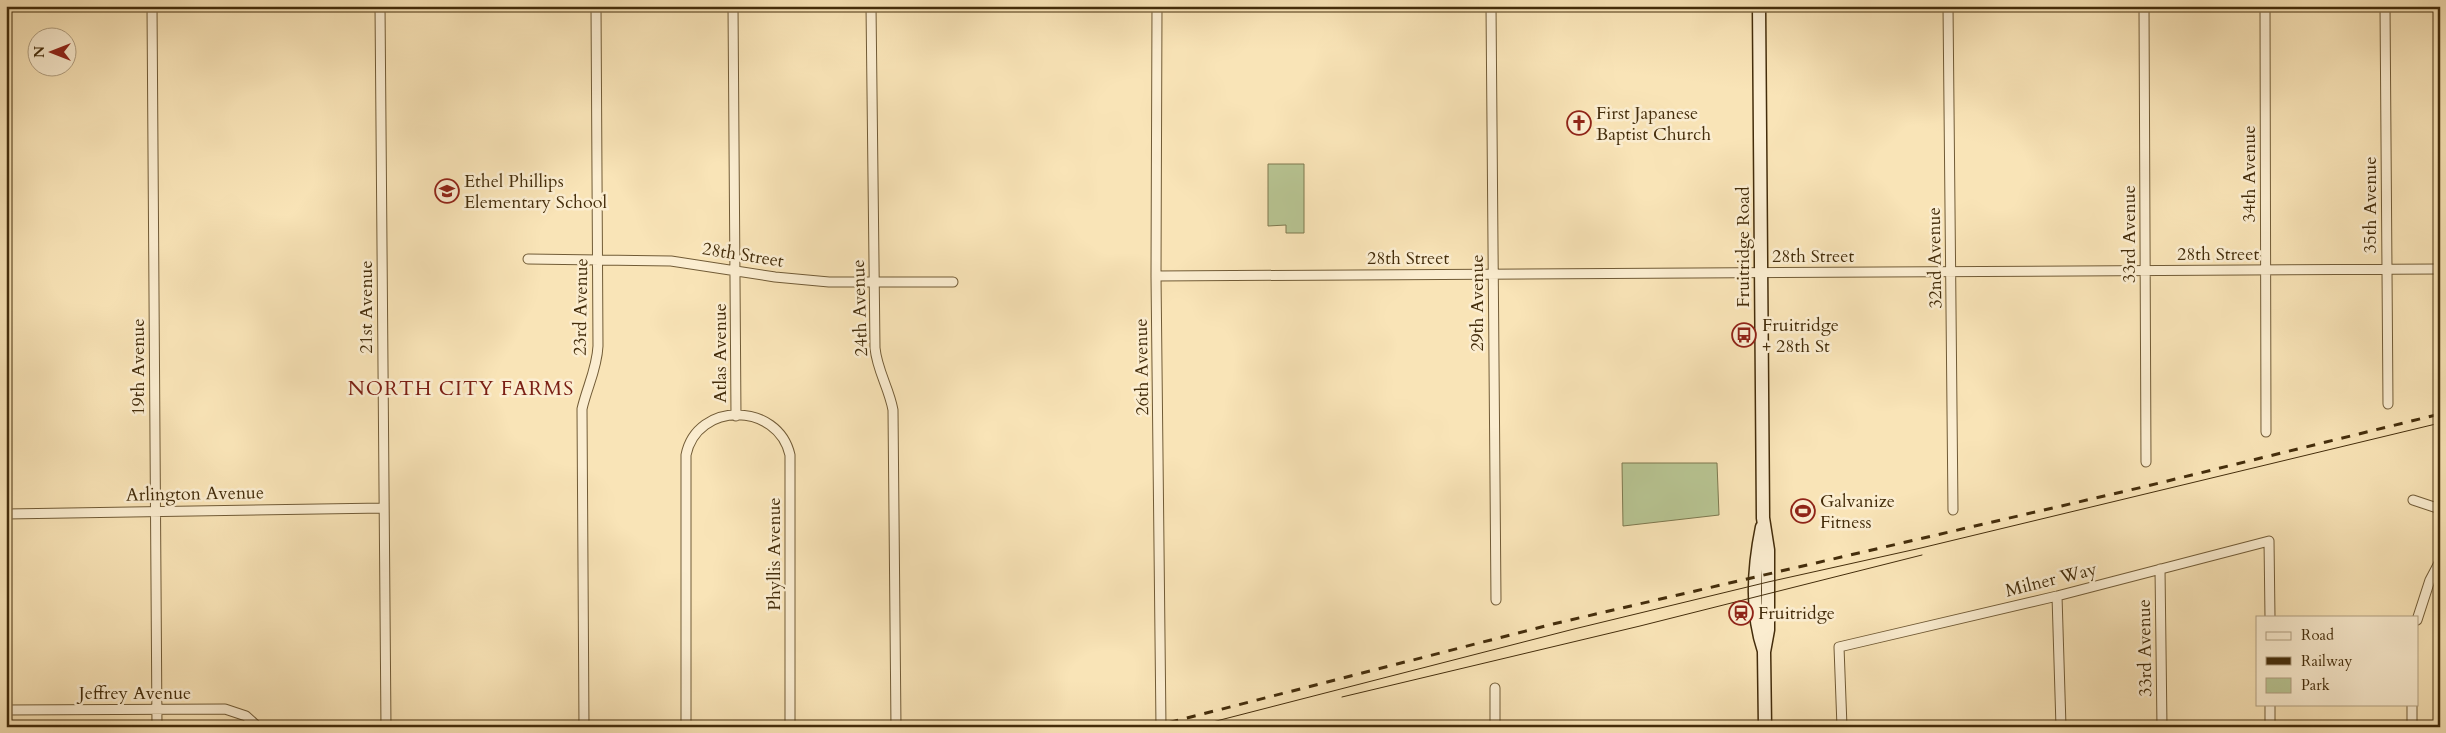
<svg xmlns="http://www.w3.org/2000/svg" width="2446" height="733" font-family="Cardo,serif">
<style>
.green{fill:#b8c593;stroke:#7e794f}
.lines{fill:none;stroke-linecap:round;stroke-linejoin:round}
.minor-casing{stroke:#715b36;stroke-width:11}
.secondary-casing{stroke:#442d0b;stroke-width:15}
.minor{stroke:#fbedd0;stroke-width:9}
.secondary{stroke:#fbedd0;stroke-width:12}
.tram{stroke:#442d0b;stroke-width:1}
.rail{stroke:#442d0b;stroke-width:3;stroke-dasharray:9 9;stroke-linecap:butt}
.labels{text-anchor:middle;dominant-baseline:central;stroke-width:5;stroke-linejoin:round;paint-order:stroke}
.poi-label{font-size:18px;fill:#442d0b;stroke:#fbedd0;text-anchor:start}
.street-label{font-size:18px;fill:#442d0b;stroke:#fbedd0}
.quarter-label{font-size:20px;letter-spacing:1px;fill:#7a1f14;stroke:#fbedd0}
</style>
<rect width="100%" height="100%" fill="#f9e4b7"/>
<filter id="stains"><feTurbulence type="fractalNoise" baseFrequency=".004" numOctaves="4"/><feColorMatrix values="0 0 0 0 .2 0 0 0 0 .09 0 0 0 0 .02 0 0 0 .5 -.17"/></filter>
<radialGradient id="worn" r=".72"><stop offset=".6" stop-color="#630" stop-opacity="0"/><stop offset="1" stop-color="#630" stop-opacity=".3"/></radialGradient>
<path class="green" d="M1268 164H1304V233H1286V225L1268 226Z
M1622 463H1717L1719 515 1623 526Z"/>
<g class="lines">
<g class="minor-casing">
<path id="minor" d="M152 6 157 727
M380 6 386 727
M733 6 736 416
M871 6 875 348C877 370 889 388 893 410L896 727
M1157 6 1156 276 1161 727
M1491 6 1496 600
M1948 6 1953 510
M2144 6 2146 462
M2265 6 2266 432
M2385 6 2388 404
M528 259 671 261 775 277 829 282H953
M1156 276 2440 269
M2413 500 2440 509
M6 514 384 508
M2160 569 2162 727
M2057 596 2061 727
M2417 620 2430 580 2440 561
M1495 688V727
M2270 704V727
M2412 704V727
M6 710 225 709 246 716 258 727
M584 727 582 409C587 387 597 369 598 346L596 6
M686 727V455C697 401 778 402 790 455V727
M1842 727 1839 647 2057 596 2269 541 2270 617"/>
</g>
<g class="secondary-casing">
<path id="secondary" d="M1759 6 1763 518 1768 550V630L1764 652 1765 727
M1762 527C1754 566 1751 613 1764 651"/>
</g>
<use href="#minor" class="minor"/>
<use href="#secondary" class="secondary"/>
<path class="tram" d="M1342 697 1640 626 1922 555
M1193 727 1574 629 1768 582 1921 548 2440 423"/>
<path class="rail" d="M1152 727 1553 624 2143 487 2440 414"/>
</g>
<defs>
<g id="church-ring" transform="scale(1.25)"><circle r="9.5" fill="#fbedd0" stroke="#8f2418" stroke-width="1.5"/><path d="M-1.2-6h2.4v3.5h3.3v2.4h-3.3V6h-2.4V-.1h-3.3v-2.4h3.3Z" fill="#8f2418"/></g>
<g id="school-ring" transform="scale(1.25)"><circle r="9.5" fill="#fbedd0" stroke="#8f2418" stroke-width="1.5"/><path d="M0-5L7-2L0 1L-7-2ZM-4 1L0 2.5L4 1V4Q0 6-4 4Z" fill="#8f2418"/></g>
<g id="bus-ring" transform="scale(1.25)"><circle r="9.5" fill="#fbedd0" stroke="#8f2418" stroke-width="1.5"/><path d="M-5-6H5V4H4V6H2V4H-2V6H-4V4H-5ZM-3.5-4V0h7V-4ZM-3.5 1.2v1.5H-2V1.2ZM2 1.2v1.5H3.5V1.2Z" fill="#8f2418"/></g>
<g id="stadium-ring" transform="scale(1.25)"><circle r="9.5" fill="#fbedd0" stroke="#8f2418" stroke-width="1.5"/><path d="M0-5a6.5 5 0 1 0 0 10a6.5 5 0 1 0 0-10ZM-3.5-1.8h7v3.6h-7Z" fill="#8f2418"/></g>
<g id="station-ring" transform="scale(1.25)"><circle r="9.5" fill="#fbedd0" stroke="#8f2418" stroke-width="1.5"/><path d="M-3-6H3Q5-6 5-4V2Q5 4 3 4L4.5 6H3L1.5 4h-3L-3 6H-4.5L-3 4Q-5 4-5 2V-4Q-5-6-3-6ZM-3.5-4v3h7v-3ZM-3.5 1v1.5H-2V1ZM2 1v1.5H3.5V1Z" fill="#8f2418"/></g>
</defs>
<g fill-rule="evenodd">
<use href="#church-ring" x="1579" y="123"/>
<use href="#school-ring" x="447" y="191"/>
<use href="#bus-ring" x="1744" y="335"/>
<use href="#stadium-ring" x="1803" y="511"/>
<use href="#station-ring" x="1741" y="613"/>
</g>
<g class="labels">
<g class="poi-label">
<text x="1596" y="113">First Japanese<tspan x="1596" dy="21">Baptist Church</tspan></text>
<text x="464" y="181">Ethel Phillips<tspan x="464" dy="21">Elementary School</tspan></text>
<text x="1762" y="325">Fruitridge<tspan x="1762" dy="21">+ 28th St</tspan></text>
<text x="1820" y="501">Galvanize<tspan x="1820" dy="21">Fitness</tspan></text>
<text x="1758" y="613">Fruitridge</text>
</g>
<g class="street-label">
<text transform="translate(2249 174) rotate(-90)">34th Avenue</text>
<text transform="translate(2370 205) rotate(-90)">35th Avenue</text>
<text transform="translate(2129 234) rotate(-90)">33rd Avenue</text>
<text transform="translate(1743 247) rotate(-90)">Fruitridge Road</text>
<text x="2218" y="254">28th Street</text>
<text transform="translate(743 255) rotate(9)">28th Street</text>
<text x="1813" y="256">28th Street</text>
<text x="1408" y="258">28th Street</text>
<text transform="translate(1935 258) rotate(-91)">32nd Avenue</text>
<text transform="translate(1477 303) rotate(-90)">29th Avenue</text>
<text transform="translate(366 307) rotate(-90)">21st Avenue</text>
<text transform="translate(581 307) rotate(-89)">23rd Avenue</text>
<text transform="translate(860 308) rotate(-92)">24th Avenue</text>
<text transform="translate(720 353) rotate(-90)">Atlas Avenue</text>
<text transform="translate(138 367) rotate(-90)">19th Avenue</text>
<text transform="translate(1142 367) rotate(-91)">26th Avenue</text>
<text transform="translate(195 494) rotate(-1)">Arlington Avenue</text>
<text transform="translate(774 554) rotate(-90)">Phyllis Avenue</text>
<text transform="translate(2051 580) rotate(-14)">Milner Way</text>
<text transform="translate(2145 648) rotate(-91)">33rd Avenue</text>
<text x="135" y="693">Jeffrey Avenue</text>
</g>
<g class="quarter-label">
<text x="461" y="388">NORTH CITY FARMS</text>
</g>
</g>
<rect width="2446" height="733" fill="none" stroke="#f9e4b7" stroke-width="25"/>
<rect x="8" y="8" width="2431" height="718" fill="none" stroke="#442d0b" stroke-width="2.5"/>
<rect x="12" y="12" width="2421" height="708" fill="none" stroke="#442d0b"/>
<rect x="2256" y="616" width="162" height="90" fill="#fbedd0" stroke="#b2a081"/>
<rect x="2266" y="632" width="25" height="8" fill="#fbedd0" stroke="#b2a081"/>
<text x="2301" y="640" font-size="15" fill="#442d0b">Road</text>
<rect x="2266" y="657" width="25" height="8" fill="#442d0b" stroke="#b2a081"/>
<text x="2301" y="666" font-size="15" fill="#442d0b">Railway</text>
<rect x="2266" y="678" width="25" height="15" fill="#b8c593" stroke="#b2a081"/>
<text x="2301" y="690" font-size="15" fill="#442d0b">Park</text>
<g transform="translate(52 52) rotate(270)"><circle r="24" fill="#fbedd0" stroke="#b2a081"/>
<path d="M0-4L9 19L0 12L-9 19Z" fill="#8f2418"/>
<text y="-8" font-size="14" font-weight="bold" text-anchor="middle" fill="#442d0b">N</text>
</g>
<rect width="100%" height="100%" filter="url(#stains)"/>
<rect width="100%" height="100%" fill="url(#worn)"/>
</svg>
